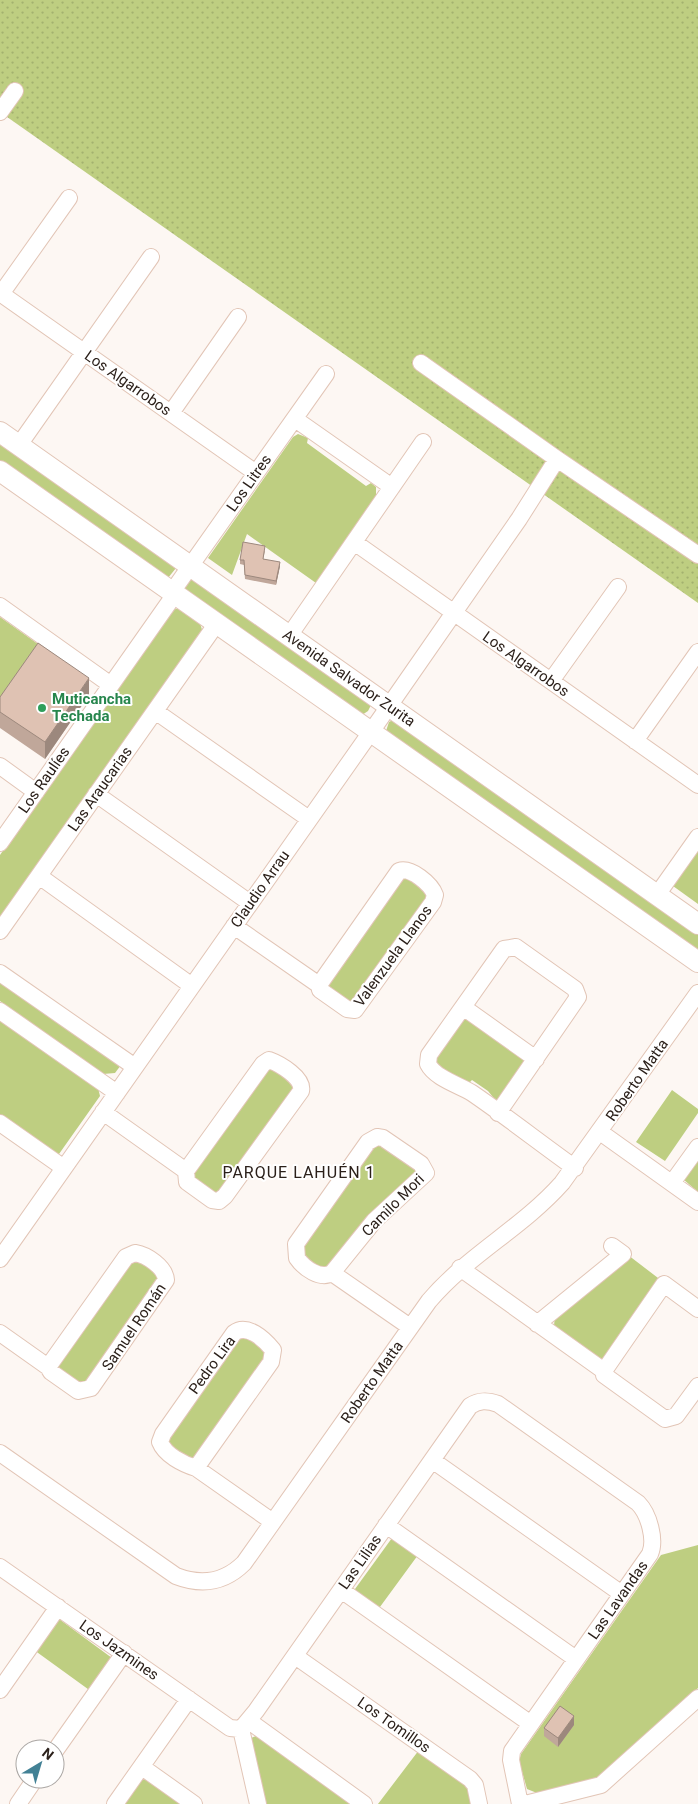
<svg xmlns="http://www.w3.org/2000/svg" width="698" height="1804" font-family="Roboto,sans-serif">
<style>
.grass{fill:url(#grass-dots)}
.green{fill:#bece81}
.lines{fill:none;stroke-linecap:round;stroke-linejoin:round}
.minor-casing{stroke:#e2c5b6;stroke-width:18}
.major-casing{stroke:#e2c5b6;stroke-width:22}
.minor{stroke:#fff;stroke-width:16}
.major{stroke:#fff;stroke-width:20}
.wall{fill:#c0a79a}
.shaded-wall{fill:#9c887d}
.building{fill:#dfc2b3;stroke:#9c887d}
.leisure-dot{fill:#2e9e5b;stroke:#fff;stroke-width:2}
.labels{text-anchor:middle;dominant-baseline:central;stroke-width:4;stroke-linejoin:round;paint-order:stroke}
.street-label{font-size:15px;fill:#2b201a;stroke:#fff}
.leisure-label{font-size:15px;font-weight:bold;fill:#27864d;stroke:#fff;text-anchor:start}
.neighbourhood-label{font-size:16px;letter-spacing:1px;fill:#2b201a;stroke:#fff}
</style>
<defs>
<pattern id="grass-dots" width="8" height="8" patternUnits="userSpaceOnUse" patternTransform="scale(1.25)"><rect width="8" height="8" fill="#bece81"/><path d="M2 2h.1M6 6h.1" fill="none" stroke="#a3b16f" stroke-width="1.8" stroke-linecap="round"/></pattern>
</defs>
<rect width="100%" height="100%" fill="#fdf7f3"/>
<path class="grass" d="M0 0H698V603L0 112Z"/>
<path class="green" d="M298 434 308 438 307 443 366 486 371 483 376 487V497L316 583 247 534 232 575 208 558 293 437Z
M0 441 176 568 168 578 0 461Z
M193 577 371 705 368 711 362 715 184 588 185 584Z
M180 608 200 623 203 633 0 921V855L172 610Z
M0 617 45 649 8 703 0 697Z
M393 720 698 932V953L386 731 389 722Z
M698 850V904L673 886Z
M401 874 430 893 354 1004 325 988Z
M0 977 121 1065 115 1073 103 1074 0 1001Z
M462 1015 528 1057 497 1102 488 1091 472 1080 467 1085 434 1067 433 1058Z
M0 1019 98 1088 100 1096 59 1154 55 1156 0 1119Z
M268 1065 298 1087 220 1197 193 1181 191 1171Z
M672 1090 698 1109V1113L665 1161 636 1142Z
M376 1142 419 1171 329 1270 303 1259 299 1247Z
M698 1154V1192L683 1179Z
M628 1255 662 1281 606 1360 601 1359 554 1326 555 1315Z
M132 1258 162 1275 85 1387 58 1372 57 1364Z
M242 1332 270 1351 195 1461 167 1447 165 1437Z
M392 1538 418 1555 377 1611 356 1593 355 1589Z
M698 1545V1688L598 1779 537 1793 527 1789 519 1761 521 1754 661 1555Z
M59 1619 112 1658 92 1692 34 1650Z
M256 1736 357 1804H266L251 1738Z
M419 1750 468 1786 473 1804H378Z
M141 1776 186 1804H121Z"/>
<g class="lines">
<g class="minor-casing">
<path id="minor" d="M0 112 15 91
M0 293 256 473
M1 294 69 198
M421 363 557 459 698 555
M171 413 238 317
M295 419 392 487
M19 445 151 257
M354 542 698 785
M172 592 326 374
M0 606 111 685
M289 636 423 442
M551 681 618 587
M155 711 309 819
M635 741 698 652
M0 766 36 792
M96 794 250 903
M0 843 175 594
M39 876 192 986
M657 895 698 837
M234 926 319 985 320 990 347 1009 355 1010 433 902 435 895C431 884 411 867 399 871L319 985
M0 931 217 623
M0 973 135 1067
M463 1007 536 1059
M0 1011 117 1093
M269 1060C280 1064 304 1078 301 1091L225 1196 219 1201 212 1200 187 1182 186 1171 263 1064Z
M103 1112 186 1171
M498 1113 578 997 575 989 516 947 504 949 429 1055 428 1064C435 1078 459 1085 472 1093 507 1117 540 1143 575 1168
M0 1123 64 1168
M600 1132 698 1202
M377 1137 383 1138 421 1164 426 1173 374 1221 332 1273C320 1280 304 1268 297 1258L296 1244 368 1142Z
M672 1183 698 1147
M135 1253C147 1255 165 1267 166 1280L91 1388 78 1391 51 1372 48 1367 126 1257Z
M0 1259 380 719 519 519 557 459
M460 1268 604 1371V1375L665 1419 676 1416 698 1386
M332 1273 410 1327
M537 1324 623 1254 612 1246
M0 1333 48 1367
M604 1371 664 1284 698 1309
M0 1453 176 1576C202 1586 225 1582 244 1563L429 1301C468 1255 522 1228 562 1183L698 993
M432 1460 622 1594
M196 1468 271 1362 273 1350C264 1339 247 1323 234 1333L163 1434 160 1442C165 1455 183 1464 196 1468L273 1522
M386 1525 576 1659
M0 1567 230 1728 241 1729
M341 1590 531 1724
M295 1656 470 1779 475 1785 479 1804
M0 1690 58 1607
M249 1721 364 1804
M241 1729 256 1711 470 1406C479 1400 487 1400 498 1404L638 1503C649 1514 656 1540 650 1554L512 1751 511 1760 520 1804
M241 1729 258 1804
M55 1751 124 1653
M142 1767 194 1804
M18 1804 35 1779
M115 1804 189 1699
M525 1804 601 1785 698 1698"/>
</g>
<g class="major-casing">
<path id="major" d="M0 432 698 924
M0 471 698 962"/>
</g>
<use href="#minor" class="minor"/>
<use href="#major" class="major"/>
</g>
<path class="wall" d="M265 551 263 559 280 566 276 585 245 579 244 565 240 564V560Z
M89 695 45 759 0 728V697Z
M574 1725 558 1747 544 1736V1728Z"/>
<path class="shaded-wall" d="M280 562V566L276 585V581Z
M89 678V695L45 759V742Z
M574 1716V1725L558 1747V1738Z"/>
<path class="building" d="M243 542 265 546 263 559 280 562 276 581 245 575 244 560H240Z
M38 643 89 678 45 742 0 712V697Z
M560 1706 574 1716 558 1738 544 1728Z"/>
<circle class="leisure-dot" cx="42" cy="708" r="5"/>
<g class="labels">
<g class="street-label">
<text transform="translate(128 383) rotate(35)">Los Algarrobos</text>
<text transform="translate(249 483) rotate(-55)">Los Litres</text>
<text transform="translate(526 664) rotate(35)">Los Algarrobos</text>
<text transform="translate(349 678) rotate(35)">Avenida Salvador Zurita</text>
<text transform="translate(44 780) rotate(-55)">Los Raulíes</text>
<text transform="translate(100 789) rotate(-55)">Las Araucarias</text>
<text transform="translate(260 889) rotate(-55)">Claudio Arrau</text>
<text transform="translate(393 956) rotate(-54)">Valenzuela Llanos</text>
<text transform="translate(637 1080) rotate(-55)">Roberto Matta</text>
<text transform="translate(393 1205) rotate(-45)">Camilo Mori</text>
<text transform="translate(134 1327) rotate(-56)">Samuel Román</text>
<text transform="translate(212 1365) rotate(-54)">Pedro Lira</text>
<text transform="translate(372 1382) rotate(-55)">Roberto Matta</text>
<text transform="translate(360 1562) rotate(-55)">Las Lilias</text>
<text transform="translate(618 1600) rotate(-55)">Las Lavandas</text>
<text transform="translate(119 1650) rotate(35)">Los Jazmines</text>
<text transform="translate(394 1725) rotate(35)">Los Tomillos</text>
</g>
<g class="leisure-label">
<text x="52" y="699">Muticancha<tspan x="52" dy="17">Techada</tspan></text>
</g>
<g class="neighbourhood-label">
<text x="299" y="1172">PARQUE LAHUÉN 1</text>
</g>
</g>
<g transform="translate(40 1764) rotate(38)"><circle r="24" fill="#ffffff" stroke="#aaa6a3"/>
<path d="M0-4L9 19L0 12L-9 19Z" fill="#428195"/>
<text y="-8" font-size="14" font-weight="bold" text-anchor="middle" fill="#2b201a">N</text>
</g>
</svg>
